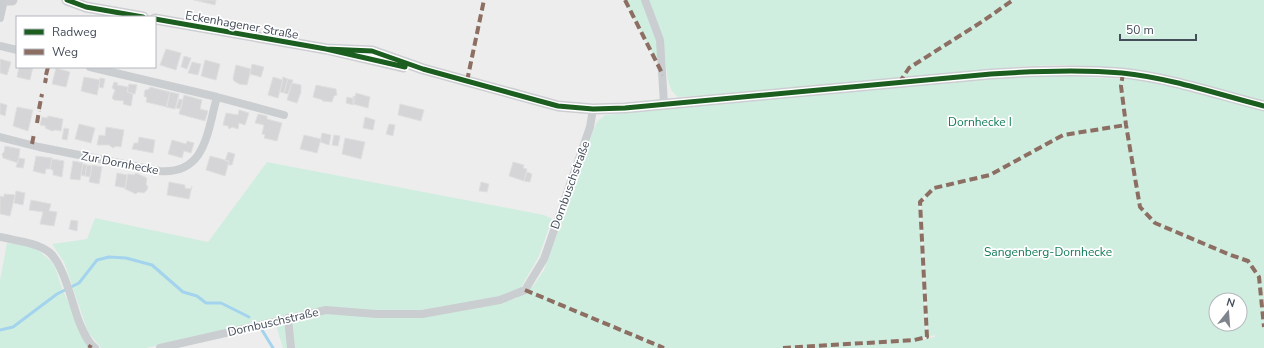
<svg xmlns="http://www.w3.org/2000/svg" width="1264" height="348" font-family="'Nunito Sans',sans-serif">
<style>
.green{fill:#d0eee0;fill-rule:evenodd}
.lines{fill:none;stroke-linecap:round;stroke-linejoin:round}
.stream{stroke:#a4d4ed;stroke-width:3}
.building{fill:#d5d5d7;stroke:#dfdfe0}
.street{stroke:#cbced1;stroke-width:8}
.secondary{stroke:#ccced2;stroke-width:11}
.quiet{stroke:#8d6e63;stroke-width:4;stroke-dasharray:8 4;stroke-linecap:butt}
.cycleway-casing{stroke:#fff;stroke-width:8}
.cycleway{stroke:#1b5e20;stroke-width:5}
.labels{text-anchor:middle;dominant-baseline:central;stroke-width:3.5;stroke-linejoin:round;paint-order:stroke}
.street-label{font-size:12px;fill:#444d5a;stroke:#fff}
.park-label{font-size:12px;fill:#147c56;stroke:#fff}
</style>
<rect width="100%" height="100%" fill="#eeeded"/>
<path class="green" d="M624 0H1264V101L1109 67 1065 65 1027 66 726 94 678 97C666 89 667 70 665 57L655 58Z
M1049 75 1139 80 1182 89 1264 111V348H283L274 319 146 348H101L88 332 64 262 52 244 87 239 95 218 208 242 267 162 544 215 552 219 539 256 514 300 533 286 544 270 593 131 597 122 605 115 902 86ZM925 196 926 199 921 202 928 337 935 335V337L921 340 926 336 919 203ZM1216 300H1240V324H1216Z
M7 243 33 246 51 261 56 270 63 291 91 348H0V280Z"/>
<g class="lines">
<path class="stream" d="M0 330 13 327 57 294 79 283 97 260 109 257 126 258 152 265 183 292 197 296 206 303H221L249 317
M262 330 273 348"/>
</g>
<path class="building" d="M194 0H216L215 5Z
M166 49 181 53 176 70 160 65Z
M184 56 191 58 187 69 181 67Z
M0 59 11 62 7 75 0 73Z
M205 60 220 64 216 80 201 76Z
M192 62 201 64 198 75 188 73Z
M252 64 264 67 261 77 250 74Z
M236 65 251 69 247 85 239 84 234 81 233 78Z
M19 67H33L30 80 17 77Z
M56 68 70 72 66 87 52 84Z
M84 77 100 80 97 95 81 91Z
M273 77 283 80 278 98 268 95Z
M283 77 288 79 284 93 280 92Z
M100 78 105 79 103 88 99 87Z
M288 79 293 80 288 94 284 93Z
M114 82 118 83 117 85 128 87 127 92 133 94 131 106 123 104 124 101 114 100 112 98 115 90 112 88Z
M292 83 301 85V92L297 103 287 100Z
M129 84 137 85 135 94 127 92Z
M316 85 336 89 337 95 334 96 332 102 322 101 323 100 313 97Z
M150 87 170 92 167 107 146 102 147 98 144 96 145 90 149 89Z
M170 92 179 94 175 109 166 107Z
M356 93 370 97 368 108 353 104V96L355 97Z
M184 95 202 100 200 109 208 111 205 121 179 114Z
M347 97 355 99 353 105 346 103Z
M179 99 183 100 181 109 176 108Z
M0 103 7 105 5 116 0 114Z
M400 104 424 110 421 121 398 115Z
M17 107 33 110 28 131 13 126Z
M239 110 249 113 245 125 239 123 238 129 232 127 229 129 228 126 223 125 226 113 238 115Z
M258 114 267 116V119L282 123 277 141 264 138 265 135 262 134 264 125 255 123Z
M48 116 63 119 61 131 55 130 52 131 45 128 46 126 40 125 42 117 47 118Z
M365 117 375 120 373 130 363 128Z
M79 124 95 128 91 143 75 139Z
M389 124 395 125 393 136 386 134Z
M106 127 124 130 121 147 116 146 113 148 109 145H97L99 135 105 136Z
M64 128 69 129 67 140 62 139Z
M322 133 331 135 329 145 320 142Z
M304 135 321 139 317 153 300 149Z
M334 135 340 136 338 146 332 145Z
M139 137 155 140 153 153 132 149 134 143H138Z
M345 138 365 142 361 159 342 154Z
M172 140 186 144 187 141 194 143 191 153 184 151 182 158 168 154Z
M5 146 20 149 18 163 3 158 2 154 4 152Z
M228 152 235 154 232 165H228L229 161H225Z
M36 156 52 158 50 169H46L45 174 33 171Z
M210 156 229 161 225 176 206 170Z
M19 158 25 159 23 168 16 167Z
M52 159 64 161 62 177 53 175V170L50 169Z
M73 161 83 163 80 180 70 179Z
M513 162 524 165 523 168 527 169 524 181 509 176Z
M83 164 87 165 85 176 81 175Z
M87 165 92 166 90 177 85 176Z
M92 165 102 167 99 184 89 182Z
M527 172 532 174 530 182 524 181Z
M117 173 127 175 125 188 115 186Z
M136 173 147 178 146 184 148 187 147 190 144 193 138 192 136 194 125 189 128 174 134 175Z
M169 182 185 185V188L191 189 192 186 189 199 167 195Z
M481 182 489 184 487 192 479 191Z
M16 191 25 193 23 205 14 203Z
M4 194 15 195 10 216 0 214V196L4 197Z
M31 200 51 204 49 211 57 212 54 226 40 224 43 212 29 210Z
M71 220 78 221 77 231 69 229Z"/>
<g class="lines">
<path class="street" d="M645 0 660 40 664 104
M0 18 4 0
M0 46 17 50
M90 67 217 97 284 115
M0 137 39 147 159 171C206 175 207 132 217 97
M0 237C17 241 35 242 49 252 63 263 72 302 78 319 82 329 87 342 95 348
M288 318 291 348
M160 348 326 310 376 314H422L500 300 525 290 544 259 590 127 593 109"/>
<path class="secondary" d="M8 0H12
M67 0 86 7 143 17
M155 19 326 49 403 67
M326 49 372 51 423 69 558 106 593 109 625 108 991 74C1035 71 1078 69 1122 73 1170 78 1217 94 1264 106"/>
<path class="quiet" d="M625 0 663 75
M1123 73 1121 86 1126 125 1140 207 1155 223 1228 254 1248 261 1259 277 1264 327
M46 75 48 67
M467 81 484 0
M45 83 46 78
M899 83 909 68 983 21 1013 0
M39 109 42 94
M37 123 39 111
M32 144 34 134
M525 290 664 348
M89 348 91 345
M783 348 914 340 927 337 920 202 934 188 990 175 1063 135 1126 125"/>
<g class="cycleway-casing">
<path id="cycleway" d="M67 0 86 7 143 17
M155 19 326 49 405 67
M326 49 372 51 423 69 558 106 593 109 625 108 991 74C1035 71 1078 69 1122 73 1170 78 1217 94 1264 106"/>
</g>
<use href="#cycleway" class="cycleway"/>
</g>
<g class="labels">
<g class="street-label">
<text transform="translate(242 25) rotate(10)">Eckenhagener Straße</text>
<text transform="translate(120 163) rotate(11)">Zur Dornhecke</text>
<text transform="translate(570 185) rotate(-70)">Dornbuschstraße</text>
<text transform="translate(273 322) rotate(-13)">Dornbuschstraße</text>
</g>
<g class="park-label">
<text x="980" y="122">Dornhecke I</text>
<text x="1048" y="252">Sangenberg-Dornhecke</text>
</g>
</g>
<rect x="16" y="16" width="140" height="52" fill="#ffffff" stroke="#b4b8bd"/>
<rect x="24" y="29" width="20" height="6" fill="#1b5e20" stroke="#b4b8bd"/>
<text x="52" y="36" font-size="12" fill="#444d5a">Radweg</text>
<rect x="24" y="49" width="20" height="6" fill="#8d6e63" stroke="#b4b8bd"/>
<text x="52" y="56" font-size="12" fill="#444d5a">Weg</text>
<g transform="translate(1228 312) rotate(17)"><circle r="19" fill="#ffffff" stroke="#b4b8bd"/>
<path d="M0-3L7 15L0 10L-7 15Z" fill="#80858d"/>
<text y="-6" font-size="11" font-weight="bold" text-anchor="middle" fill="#444d5a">N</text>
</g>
<path d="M1120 34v6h76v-6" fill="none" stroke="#444d5a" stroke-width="2"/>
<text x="1126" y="34" font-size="12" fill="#444d5a" stroke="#ffffff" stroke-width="3" paint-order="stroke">50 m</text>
</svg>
